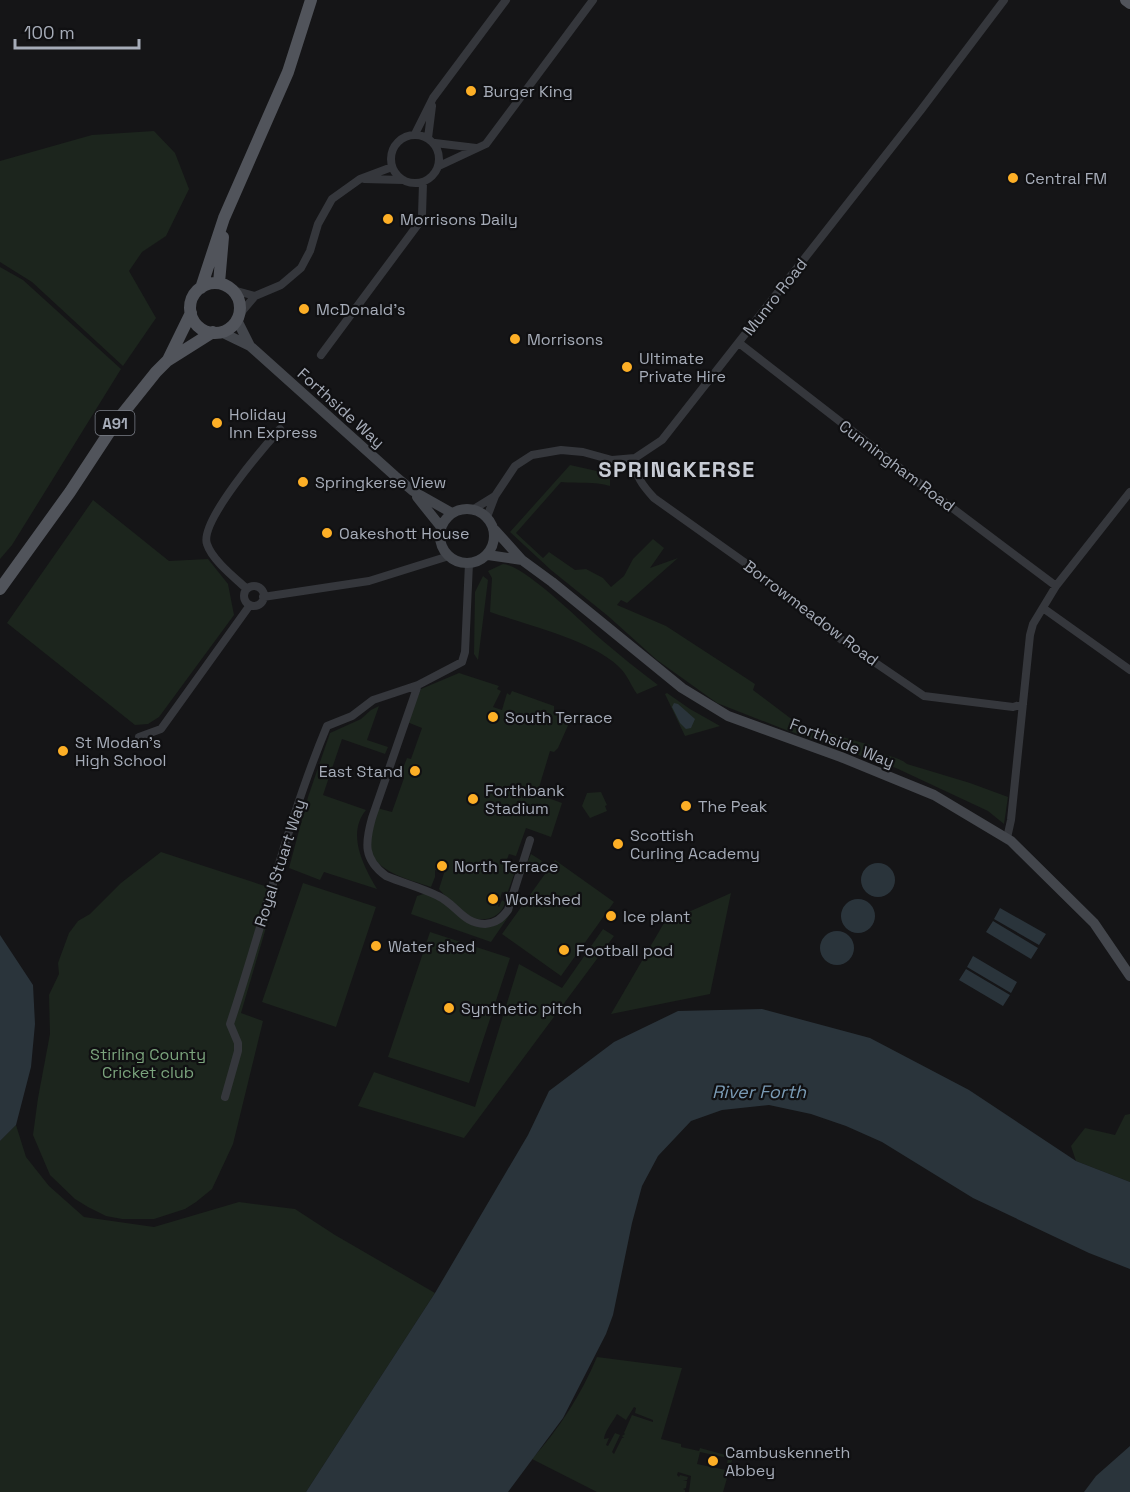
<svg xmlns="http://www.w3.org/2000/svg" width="1130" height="1492" font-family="'Space Grotesk',sans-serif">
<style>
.green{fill:#1c251d;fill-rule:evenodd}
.water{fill:#2a343b}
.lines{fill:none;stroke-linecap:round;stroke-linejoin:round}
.street{stroke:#35373c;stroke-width:8}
.secondary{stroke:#43464c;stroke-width:10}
.primary{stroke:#51545b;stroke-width:12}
.poi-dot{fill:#fdaf26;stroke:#101012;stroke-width:2}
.labels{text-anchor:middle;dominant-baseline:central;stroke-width:4.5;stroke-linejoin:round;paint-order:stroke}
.shield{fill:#101012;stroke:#797d86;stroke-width:1.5}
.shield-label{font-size:15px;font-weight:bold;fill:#a6acb8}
.poi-label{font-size:16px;fill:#a6acb8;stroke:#101012;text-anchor:start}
.street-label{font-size:16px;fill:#a6acb8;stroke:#101012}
.park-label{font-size:16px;fill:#7ba47d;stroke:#101012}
.water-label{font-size:18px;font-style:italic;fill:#7a9bb5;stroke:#101012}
.district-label{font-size:22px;font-weight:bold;letter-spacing:1.5px;fill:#c7cbd4;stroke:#101012}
</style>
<rect width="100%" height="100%" fill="#151517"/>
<path class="green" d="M154 131 175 153 189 189 166 236 142 252 129 271 156 318 123 366 32 282 0 262V161L92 135Z
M0 267 23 280 121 369 12 545 0 559Z
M570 465 610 474V486C594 481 578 484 561 482L516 533 543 558 549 552 575 570 586 569 603 578 611 587 624 576 633 559 653 539 664 548 650 568 678 558 627 603 621 600 617 605 666 626 755 684 753 690 798 724 870 745 871 751C882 755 898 756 907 764L970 783 1008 797 1004 824 988 811 896 768 786 730 717 703 657 660 608 616 551 570 510 532Z
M93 500 169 561 208 559 228 584 234 615 159 717 148 724 135 725 7 623Z
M503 564C526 566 583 624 603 641 621 656 639 671 658 685L637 694C632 687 628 677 622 670 597 641 527 625 490 612L492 578 488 571Z
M483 576 488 580 478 660 474 654 475 592Z
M459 673 499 686 497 689 501 691 493 707 502 710 507 693 510 695 512 691 554 706V710L565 715 570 721 558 748 554 752 550 751 537 794 562 803 551 837 526 828 516 856 509 854 506 862 516 869 507 894 502 892 498 906 499 907 502 900 505 902C502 917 485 923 471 917 462 914 445 896 439 889L444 873 435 870V877L431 887C408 879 368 871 368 839 368 830 374 817 377 808L392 812 404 778 400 776 407 758 411 759 422 728 407 722 421 689Z
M667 693 690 709 720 726 685 736 665 694Z
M379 706 367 740 388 747 385 754 342 739 323 795 366 810C346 834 364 867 377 889L324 872 320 880 289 868 308 797 330 733 361 719 371 710Z
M601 792 607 805 605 806 607 811 590 818 582 806 587 793Z
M161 852 277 890 241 1013 263 1021 233 1144 212 1189 196 1202 185 1209 154 1219H122L106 1216 88 1207 75 1199 50 1175 33 1135 38 1098 50 1034 49 995 59 974 58 963 69 933 78 921 90 914 121 883Z
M531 854 542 861 536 873 525 868Z
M555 860 614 902 561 976 502 934Z
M303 883 376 907 336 1027 262 1002Z
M427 893 487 925 510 908 513 910 491 942 411 914 417 896Z
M731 893 710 994 611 1014 664 923Z
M603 929 614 936 464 1138 358 1106 374 1072 475 1107 519 964 562 988Z
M430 932 510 958 469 1083 388 1057Z
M1130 1114V1182L1076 1161 1071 1146 1085 1128 1115 1135 1125 1115Z
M16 1125 26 1157 49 1186 84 1217 154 1227 239 1202 295 1209 335 1235 435 1293 306 1492H0V1141Z
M597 1357 682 1368 661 1439 681 1444V1447L699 1451 700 1448 733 1457 723 1492H689L691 1476 678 1472 677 1475 679 1477 680 1475 688 1477 687 1480H683L687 1481 686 1488 683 1489 685 1490V1492H597L532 1459C559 1429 581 1395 597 1357ZM634 1407 636 1408 635 1413 653 1420V1422L632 1415 624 1433 625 1434 622 1436 624 1438H622L614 1454 612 1452 620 1435 615 1433 608 1446 606 1445 609 1438 604 1439C605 1430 613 1422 617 1414L626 1420ZM700 1452 728 1458 726 1470 697 1464Z"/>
<path class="water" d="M674 703 678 704 695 719 691 728 686 729 680 723 672 707Z
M861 880a17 17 0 1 1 34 0a17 17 0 1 1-34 0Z
M841 916a17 17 0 1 1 34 0a17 17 0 1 1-34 0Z
M1000 908 1046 934 1039 945 994 919Z
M993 921 1038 948 1031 959 986 932Z
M820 948a17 17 0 1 1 34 0a17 17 0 1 1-34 0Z
M0 935 33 985 35 1024 31 1067 16 1125 0 1141Z
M973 956 1017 982 1011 993 967 967Z
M966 969 1010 995 1003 1006 959 980Z
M762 1009 870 1038 969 1090 1076 1161 1130 1182V1269L1089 1253 973 1198 882 1142 846 1126 811 1114 769 1105 722 1110 691 1121 658 1156 642 1186 632 1223 613 1315 606 1334 563 1418 508 1492H306L435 1293 528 1135 549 1091 614 1042 678 1011Z
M1130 1446V1492H1084L1096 1476Z"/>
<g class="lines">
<path class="street" d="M415 134 433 98 506 0
M391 159a24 24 0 1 1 48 0a24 24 0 1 1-48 0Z
M428 138 432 106
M435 143 476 148
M439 166 486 144 593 0
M364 179 403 180
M233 290 255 296
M239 315 255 296 281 285 301 268 310 251 318 224 332 199 360 179 392 167
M739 343 927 489 1056 586
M321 355 419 223 422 215 423 183
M635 458C634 475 643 486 654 498L744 562 842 640 924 696 1013 707 1023 704
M495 496 515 466 532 455 561 450 583 452 612 460 635 458 662 440 921 110 1004 0
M474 509 495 496 487 517
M469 563 465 652 462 662 418 685 372 818C365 843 363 859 386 876 403 883 422 888 438 896 456 904 463 924 485 924 496 923 501 919 508 910L530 840
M244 596a10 10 0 1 1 20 0a10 10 0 1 1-20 0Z
M247 589C235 578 212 560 207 544 199 522 264 447 280 429
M263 597 369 581 449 556
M1043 608 1130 670
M139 737 161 729 250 605
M1007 838 1011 820 1030 635 1033 624 1056 586 1130 492
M225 1097 238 1051V1043L230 1024C263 925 287 822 327 726L352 716 373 700 418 685"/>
<path class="secondary" d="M237 320 250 346
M221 332 250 346 395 476 413 491 452 513
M417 497 441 527
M440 536a27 27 0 1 1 54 0a27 27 0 1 1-54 0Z
M495 530 522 560 552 582 682 688 728 716 841 757 934 795 1011 841 1094 923 1130 976
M488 555 522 560"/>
<path class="primary" d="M1126 0 1130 3
M219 283 223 237
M190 308a25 25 0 1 1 50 0a25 25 0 1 1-50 0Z
M201 288 224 218 288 72 311 0
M168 360 191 313
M0 589 70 492 116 422 156 372 167 361 213 332"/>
</g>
<g class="poi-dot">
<circle cx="471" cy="91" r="6"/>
<circle cx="1013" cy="178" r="6"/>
<circle cx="388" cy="219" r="6"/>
<circle cx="304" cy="309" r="6"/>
<circle cx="515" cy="339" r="6"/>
<circle cx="627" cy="367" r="6"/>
<circle cx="217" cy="423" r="6"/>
<circle cx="303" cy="482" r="6"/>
<circle cx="327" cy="533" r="6"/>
<circle cx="493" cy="717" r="6"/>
<circle cx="63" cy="751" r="6"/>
<circle cx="415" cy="771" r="6"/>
<circle cx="473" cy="799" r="6"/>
<circle cx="686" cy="806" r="6"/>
<circle cx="618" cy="844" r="6"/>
<circle cx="442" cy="866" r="6"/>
<circle cx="493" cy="899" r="6"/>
<circle cx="611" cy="916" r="6"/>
<circle cx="376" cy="946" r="6"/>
<circle cx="564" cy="950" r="6"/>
<circle cx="449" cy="1008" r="6"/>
<circle cx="713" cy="1461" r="6"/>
</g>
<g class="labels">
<rect class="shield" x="95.5" y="411" width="39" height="24" rx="4.5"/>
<g class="shield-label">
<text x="115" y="423">A91</text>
</g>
<g class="poi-label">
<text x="483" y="91">Burger King</text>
<text x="1025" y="178">Central FM</text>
<text x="400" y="219">Morrisons Daily</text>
<text x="316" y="309">McDonald's</text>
<text x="527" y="339">Morrisons</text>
<text x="639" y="358">Ultimate<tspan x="639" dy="18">Private Hire</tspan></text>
<text x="229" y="414">Holiday<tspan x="229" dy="18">Inn Express</tspan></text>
<text x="315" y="482">Springkerse View</text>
<text x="339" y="533">Oakeshott House</text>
<text x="505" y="717">South Terrace</text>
<text x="75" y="742">St Modan's<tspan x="75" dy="18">High School</tspan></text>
<text x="403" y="771" text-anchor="end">East Stand</text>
<text x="485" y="790">Forthbank<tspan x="485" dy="18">Stadium</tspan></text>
<text x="698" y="806">The Peak</text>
<text x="630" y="835">Scottish<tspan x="630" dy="18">Curling Academy</tspan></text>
<text x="454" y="866">North Terrace</text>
<text x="505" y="899">Workshed</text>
<text x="623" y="916">Ice plant</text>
<text x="388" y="946">Water shed</text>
<text x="576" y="950">Football pod</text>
<text x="461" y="1008">Synthetic pitch</text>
<text x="725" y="1452">Cambuskenneth<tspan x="725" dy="18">Abbey</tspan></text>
</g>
<g class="street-label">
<text transform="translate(775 297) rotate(-52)">Munro Road</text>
<text transform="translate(341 408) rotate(42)">Forthside Way</text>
<text transform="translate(897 466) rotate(37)">Cunningham Road</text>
<text transform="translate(811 613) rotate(37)">Borrowmeadow Road</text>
<text transform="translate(842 743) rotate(21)">Forthside Way</text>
<text transform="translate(280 863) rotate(-72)">Royal Stuart Way</text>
</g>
<g class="park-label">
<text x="148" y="1054">Stirling County<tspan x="148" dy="18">Cricket club</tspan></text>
</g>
<g class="water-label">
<text x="759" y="1091">River Forth</text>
</g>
<g class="district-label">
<text x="677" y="469">SPRINGKERSE</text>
</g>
</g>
<path d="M15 39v9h124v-9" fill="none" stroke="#a6acb8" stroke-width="3"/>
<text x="24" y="39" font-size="18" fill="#a6acb8" stroke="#101012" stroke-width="4.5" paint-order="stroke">100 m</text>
</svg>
